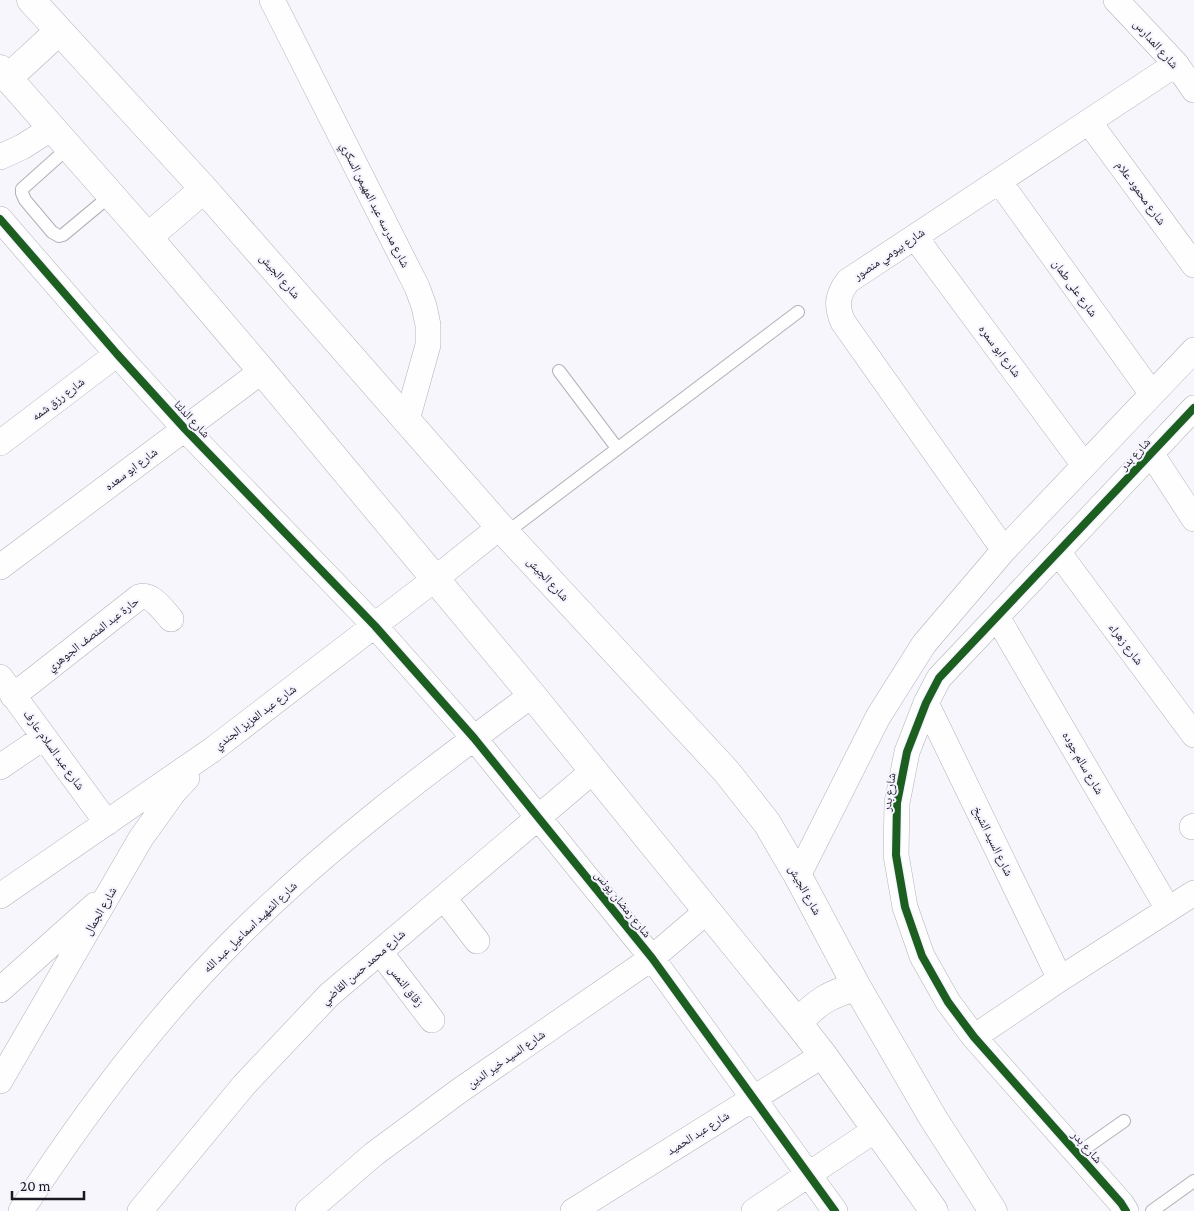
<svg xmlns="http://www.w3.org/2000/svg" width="1194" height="1211" font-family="'Crimson Pro','Noto Naskh Arabic',serif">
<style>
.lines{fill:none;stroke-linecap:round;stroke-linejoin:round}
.service-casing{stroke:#b2b1b8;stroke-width:14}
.minor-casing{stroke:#b2b1b8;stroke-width:26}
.secondary-casing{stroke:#b2b1b8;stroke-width:29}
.service{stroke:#fefeff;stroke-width:12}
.minor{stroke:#fefeff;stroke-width:25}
.secondary{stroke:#fefeff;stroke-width:28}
.cycleway-casing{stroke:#f5f4fe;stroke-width:11}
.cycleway{stroke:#1b5e20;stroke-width:8}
.labels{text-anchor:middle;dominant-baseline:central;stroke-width:4;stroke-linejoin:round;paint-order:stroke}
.street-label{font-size:12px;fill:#1a1821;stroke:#f5f4fe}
</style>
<rect width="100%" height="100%" fill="#f7f6fc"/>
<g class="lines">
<g class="service-casing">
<path id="service" d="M69 147 22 189V193L25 200 52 232 59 236 63 235 111 195
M559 371 617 448
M506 533 798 312
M1077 1154 1124 1121
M1152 1211 1194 1181"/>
</g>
<g class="minor-casing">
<path id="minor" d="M272 0 417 287 424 306 428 325V345L407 420
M1116 0 1176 64 1194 90
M1089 122 1194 265
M0 157 22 147 52 128
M999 181 1152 394
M0 219 117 354 185 429 375 626 474 738 652 958 835 1211
M915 237 1084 465
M0 443 117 354
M1151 453 1194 519
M1004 550 843 322C836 306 837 295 848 281L1176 64
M1058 552 1194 735
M0 567 262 371
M997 617 1168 909
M0 677 107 823
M13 696 139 597C152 593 163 610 171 619
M926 703 1060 979
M0 767 44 737
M1192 827 1194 826
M798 876 878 717 924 644 1004 550 1194 350
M0 896 212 750 435 579 500 527
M444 898 477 941
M380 952 432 1020
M0 990 95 905
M974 1037 1060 979 1194 893
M0 1081 141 838 174 792 187 778
M21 1211C84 1114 153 1021 235 939 326 848 429 771 532 695
M140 1211 244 1085 329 995 593 771
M308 1211 374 1154 459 1091 652 958 707 911
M573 1211 823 1055
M754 1211 875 1130
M1126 1211 1121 1203 974 1037 948 1002 922 956 905 907 896 855 897 803 907 752 926 703 939 678 1194 408"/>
</g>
<g class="secondary-casing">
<path id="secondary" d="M31 0 204 189 500 527 726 771 767 823 798 876 857 987 933 1118 993 1211
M0 69 148 237 262 371 532 695 798 1023 823 1055 934 1211
M8 78 58 32
M148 237 204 189
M798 1023C815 1003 831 993 857 987"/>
</g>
<use href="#service" class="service"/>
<use href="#minor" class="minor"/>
<use href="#secondary" class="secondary"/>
<g class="cycleway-casing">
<path id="cycleway" d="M0 219 117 354 185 429 375 626 474 738 652 958 835 1211
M1126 1211 1121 1203 974 1037 948 1002 922 956 905 907 896 855 897 803 907 752 926 703 939 678 1194 408"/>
</g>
<use href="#cycleway" class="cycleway"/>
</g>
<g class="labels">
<g class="street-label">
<text transform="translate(1156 44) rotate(48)">شارع المدارس</text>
<text transform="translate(1141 193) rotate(54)">شارع محمود علام</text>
<text transform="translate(375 205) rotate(63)">شارع مدرسه عبد المهيمن السكري</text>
<text transform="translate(889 254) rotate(-34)">شارع بيومي منصور</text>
<text transform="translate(280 276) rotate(49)">شارع الجيش</text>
<text transform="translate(1075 288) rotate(54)">شارع على طمان</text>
<text transform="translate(1000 351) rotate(53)">شارع ابو سمره</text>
<text transform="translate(58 399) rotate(-37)">شارع رزق شمه</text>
<text transform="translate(192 419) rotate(47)">شارع الدلتا</text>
<text transform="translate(1135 454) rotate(-47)">شارع بدر</text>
<text transform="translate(131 469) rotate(-37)">شارع ابو سعده</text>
<text transform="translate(548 579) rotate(47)">شارع الجيش</text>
<text transform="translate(93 634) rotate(-38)">حارة عبد المنصف الجوهري</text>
<text transform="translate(1126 644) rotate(53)">شارع زهراء</text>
<text transform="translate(255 717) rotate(-37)">شارع عبد العزيز الجندي</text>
<text transform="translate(54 750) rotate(54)">شارع عبد السلام عارف</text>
<text transform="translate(1083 763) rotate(60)">شارع سالم جوده</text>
<text transform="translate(889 792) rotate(-82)">شارع بدر</text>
<text transform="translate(993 841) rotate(64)">شارع السيد الشيخ</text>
<text transform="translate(805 890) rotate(61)">شارع الجيش</text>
<text transform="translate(623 904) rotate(51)">شارع رمضان يونس</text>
<text transform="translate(100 911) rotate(-60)">شارع الجمال</text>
<text transform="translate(250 927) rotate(-44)">شارع الشهيد اسماعيل عبد الله</text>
<text transform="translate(363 967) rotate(-41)">شارع محمد حسن القاضي</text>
<text transform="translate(406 986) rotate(52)">زقاق النمس</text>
<text transform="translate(506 1059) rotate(-35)">شارع السيد خير الدين</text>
<text transform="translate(698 1133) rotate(-32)">شارع عبد الحميد</text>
<text transform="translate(1087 1147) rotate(48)">شارع بدر</text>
</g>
</g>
<path d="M12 1191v8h72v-8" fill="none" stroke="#1a1821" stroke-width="2.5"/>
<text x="20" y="1191" font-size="15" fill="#1a1821" stroke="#f5f4fe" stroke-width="4" paint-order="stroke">20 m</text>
</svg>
